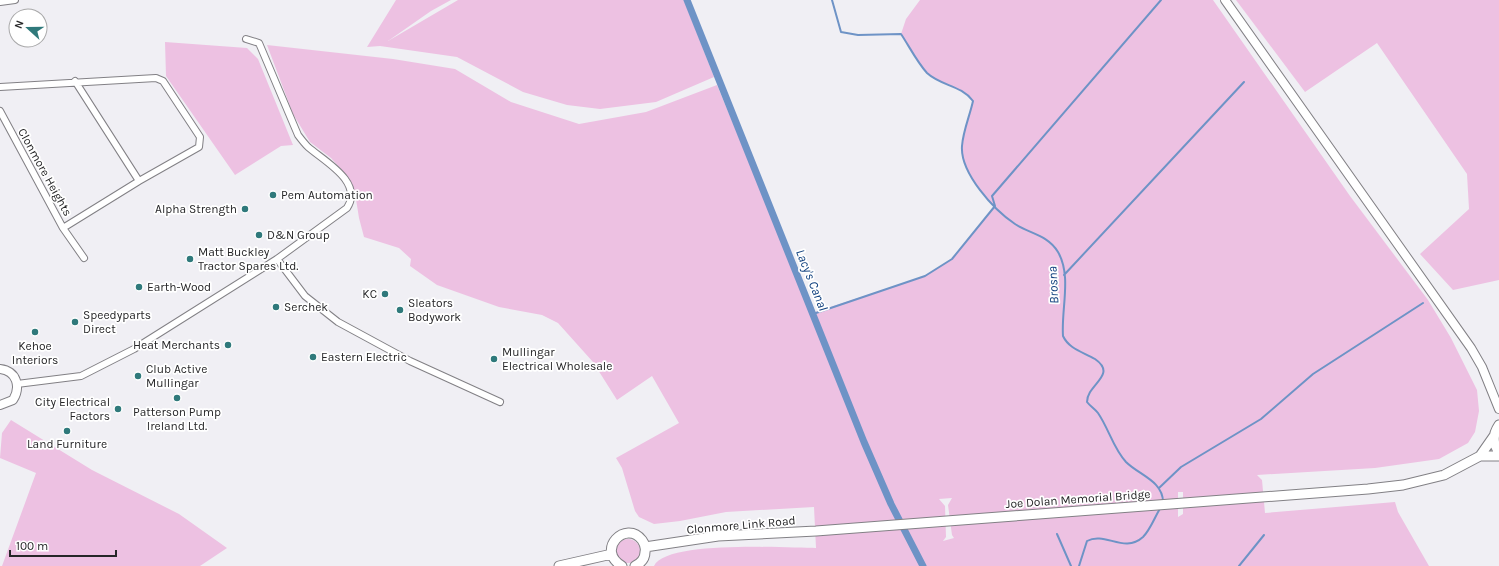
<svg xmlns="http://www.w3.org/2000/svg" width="1499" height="566" font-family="Karla,sans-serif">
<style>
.green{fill:#edc1e2;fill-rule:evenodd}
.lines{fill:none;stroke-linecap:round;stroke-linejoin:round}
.stream{stroke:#6e93c6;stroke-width:2}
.canal{stroke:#6e93c6;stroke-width:7}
.minor-casing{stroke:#828085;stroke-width:8}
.tertiary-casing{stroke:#828085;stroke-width:10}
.secondary-casing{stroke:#828085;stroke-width:11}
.minor{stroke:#fff;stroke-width:6}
.tertiary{stroke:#fff;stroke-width:8}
.secondary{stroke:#fff;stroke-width:9}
.poi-dot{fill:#2f797b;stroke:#fff;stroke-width:1.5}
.labels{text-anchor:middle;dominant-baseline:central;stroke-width:3.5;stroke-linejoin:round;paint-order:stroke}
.street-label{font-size:12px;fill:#262628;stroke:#fff}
.poi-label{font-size:12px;fill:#262628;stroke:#fff;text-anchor:start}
.water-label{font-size:13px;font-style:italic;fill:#11417f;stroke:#fff}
</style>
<rect width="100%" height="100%" fill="#f0eff4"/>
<path class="green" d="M396 0H451L431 11 388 41 458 0H684L714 77 656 102 600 109 567 105 523 92 457 57 380 46 367 47Z
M920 0H1213L1350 196 1428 300 1451 338 1477 390 1479 411 1475 432 1468 443 1439 459 1375 468 1257 475 1262 480 1265 513 1395 502 1398 512 1429 566H654C666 540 788 548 816 548L814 507 726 512 680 521 654 524 639 517 635 511 622 468 616 458 679 423 652 376 617 400 593 362 558 323 542 315 499 307 437 285 410 266 411 259 399 248 364 237 359 218 355 193 349 178 331 158 310 142 293 114 267 45 393 59 455 69 511 102 579 124 646 112 717 85 812 313 925 276 952 259 995 207C980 191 961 169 962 146 963 131 970 115 973 101 961 85 941 86 927 73 917 62 909 46 901 34L906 19ZM1178 492H1183V514L1178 517ZM952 498 948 505 952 535 954 538 943 541 946 537 945 506 939 499Z
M1236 0H1499V280L1453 290 1420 254 1469 209 1467 174 1377 43 1305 92Z
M165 42 247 48 258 59 293 145 281 146 235 175 166 76Z
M11 420 92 470 179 514 227 548 200 566H2L36 473 0 458 2 433Z
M616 551a12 12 0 1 1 24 0a12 12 0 1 1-24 0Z"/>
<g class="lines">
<path class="stream" d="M832 0 841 32 858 35 901 34C909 46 917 62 927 73 941 86 961 85 973 101 970 115 963 131 962 146 960 173 994 210 1015 224 1030 234 1048 235 1058 252 1072 276 1061 309 1063 336 1069 349 1083 352 1095 359 1118 375 1087 384 1087 402 1090 406 1095 409 1098 413 1109 429 1113 448 1126 462 1139 475 1163 481 1163 502
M1064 275 1244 82
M813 314 925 276 952 259 995 206 992 196 1161 0
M1159 488 1181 467 1261 419 1313 374 1423 303
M1057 534 1071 566
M1079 566 1087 541C1105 531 1124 554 1143 537 1151 529 1155 516 1161 507
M1239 566 1264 535"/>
<path class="canal" d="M687 0 864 442 891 504 923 566"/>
<g class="minor-casing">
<path id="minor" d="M0 2 15 0
M75 81 139 181
M0 87 156 78 163 81 200 137 199 147 139 181 63 228 0 111
M63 228 84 258
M277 259 305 296 338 322 410 361 500 402
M17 384 81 376 134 349 277 259 347 208C364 182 324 161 308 147 305 144 301 139 298 135L259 43 246 39"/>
</g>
<g class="tertiary-casing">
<path id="tertiary" d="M1225 0 1471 348 1482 367 1499 409
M0 369C17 371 21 387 13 400L0 405"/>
</g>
<g class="secondary-casing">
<path id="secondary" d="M1499 425C1493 434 1492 443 1499 452
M1480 456 1494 436
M645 547 718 536 816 531 1368 489 1403 485 1444 475 1480 456H1499
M559 566 612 554
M622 566C595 550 626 519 642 540 644 543 646 548 645 552 645 558 641 563 635 566"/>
</g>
<use href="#minor" class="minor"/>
<use href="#tertiary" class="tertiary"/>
<use href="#secondary" class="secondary"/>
</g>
<g class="poi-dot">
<circle cx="273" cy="195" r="4"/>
<circle cx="245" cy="209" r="4"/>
<circle cx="259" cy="235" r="4"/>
<circle cx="190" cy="259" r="4"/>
<circle cx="139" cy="287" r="4"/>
<circle cx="385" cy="294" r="4"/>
<circle cx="276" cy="307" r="4"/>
<circle cx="400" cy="310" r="4"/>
<circle cx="75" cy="322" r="4"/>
<circle cx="35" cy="332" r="4"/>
<circle cx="228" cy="345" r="4"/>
<circle cx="313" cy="357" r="4"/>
<circle cx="494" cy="359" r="4"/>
<circle cx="138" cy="376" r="4"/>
<circle cx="177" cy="398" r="4"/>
<circle cx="118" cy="409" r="4"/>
<circle cx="67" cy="431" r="4"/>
</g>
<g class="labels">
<g class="street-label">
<text transform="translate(45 172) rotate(61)">Clonmore Heights</text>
<text transform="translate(1078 499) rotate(-4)">Joe Dolan Memorial Bridge</text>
<text transform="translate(741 525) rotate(-5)">Clonmore Link Road</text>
</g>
<g class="poi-label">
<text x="281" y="195">Pem Automation</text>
<text x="237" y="209" text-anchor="end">Alpha Strength</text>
<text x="267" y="235">D&amp;N Group</text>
<text x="198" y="252">Matt Buckley<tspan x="198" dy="14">Tractor Spares Ltd.</tspan></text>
<text x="147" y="287">Earth-Wood</text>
<text x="377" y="294" text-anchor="end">KC</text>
<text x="408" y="303">Sleators<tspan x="408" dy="14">Bodywork</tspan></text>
<text x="284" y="307">Serchek</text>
<text x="83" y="315">Speedyparts<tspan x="83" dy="14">Direct</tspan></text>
<text x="220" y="345" text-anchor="end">Heat Merchants</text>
<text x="35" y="346" text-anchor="middle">Kehoe<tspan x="35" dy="14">Interiors</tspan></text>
<text x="502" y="352">Mullingar<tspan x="502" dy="14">Electrical Wholesale</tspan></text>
<text x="321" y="357">Eastern Electric</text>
<text x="146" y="369">Club Active<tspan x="146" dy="14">Mullingar</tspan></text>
<text x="110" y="402" text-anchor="end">City Electrical<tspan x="110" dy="14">Factors</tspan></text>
<text x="177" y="412" text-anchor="middle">Patterson Pump<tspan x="177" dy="14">Ireland Ltd.</tspan></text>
<text x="67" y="444" text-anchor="middle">Land Furniture</text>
</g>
<g class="water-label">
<text transform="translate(812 280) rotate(68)">Lacy's Canal</text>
<text transform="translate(1053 285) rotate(-93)">Brosna</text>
</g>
</g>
<g transform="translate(28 28) rotate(291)"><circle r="19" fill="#ffffff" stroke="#a8a8a9"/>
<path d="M0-3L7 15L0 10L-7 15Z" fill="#2f797b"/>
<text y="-6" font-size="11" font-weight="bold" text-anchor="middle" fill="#262628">N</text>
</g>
<path d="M10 550v6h106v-6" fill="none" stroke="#262628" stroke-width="2"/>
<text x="16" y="550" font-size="12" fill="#262628" stroke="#ffffff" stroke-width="3" paint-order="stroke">100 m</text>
</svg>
